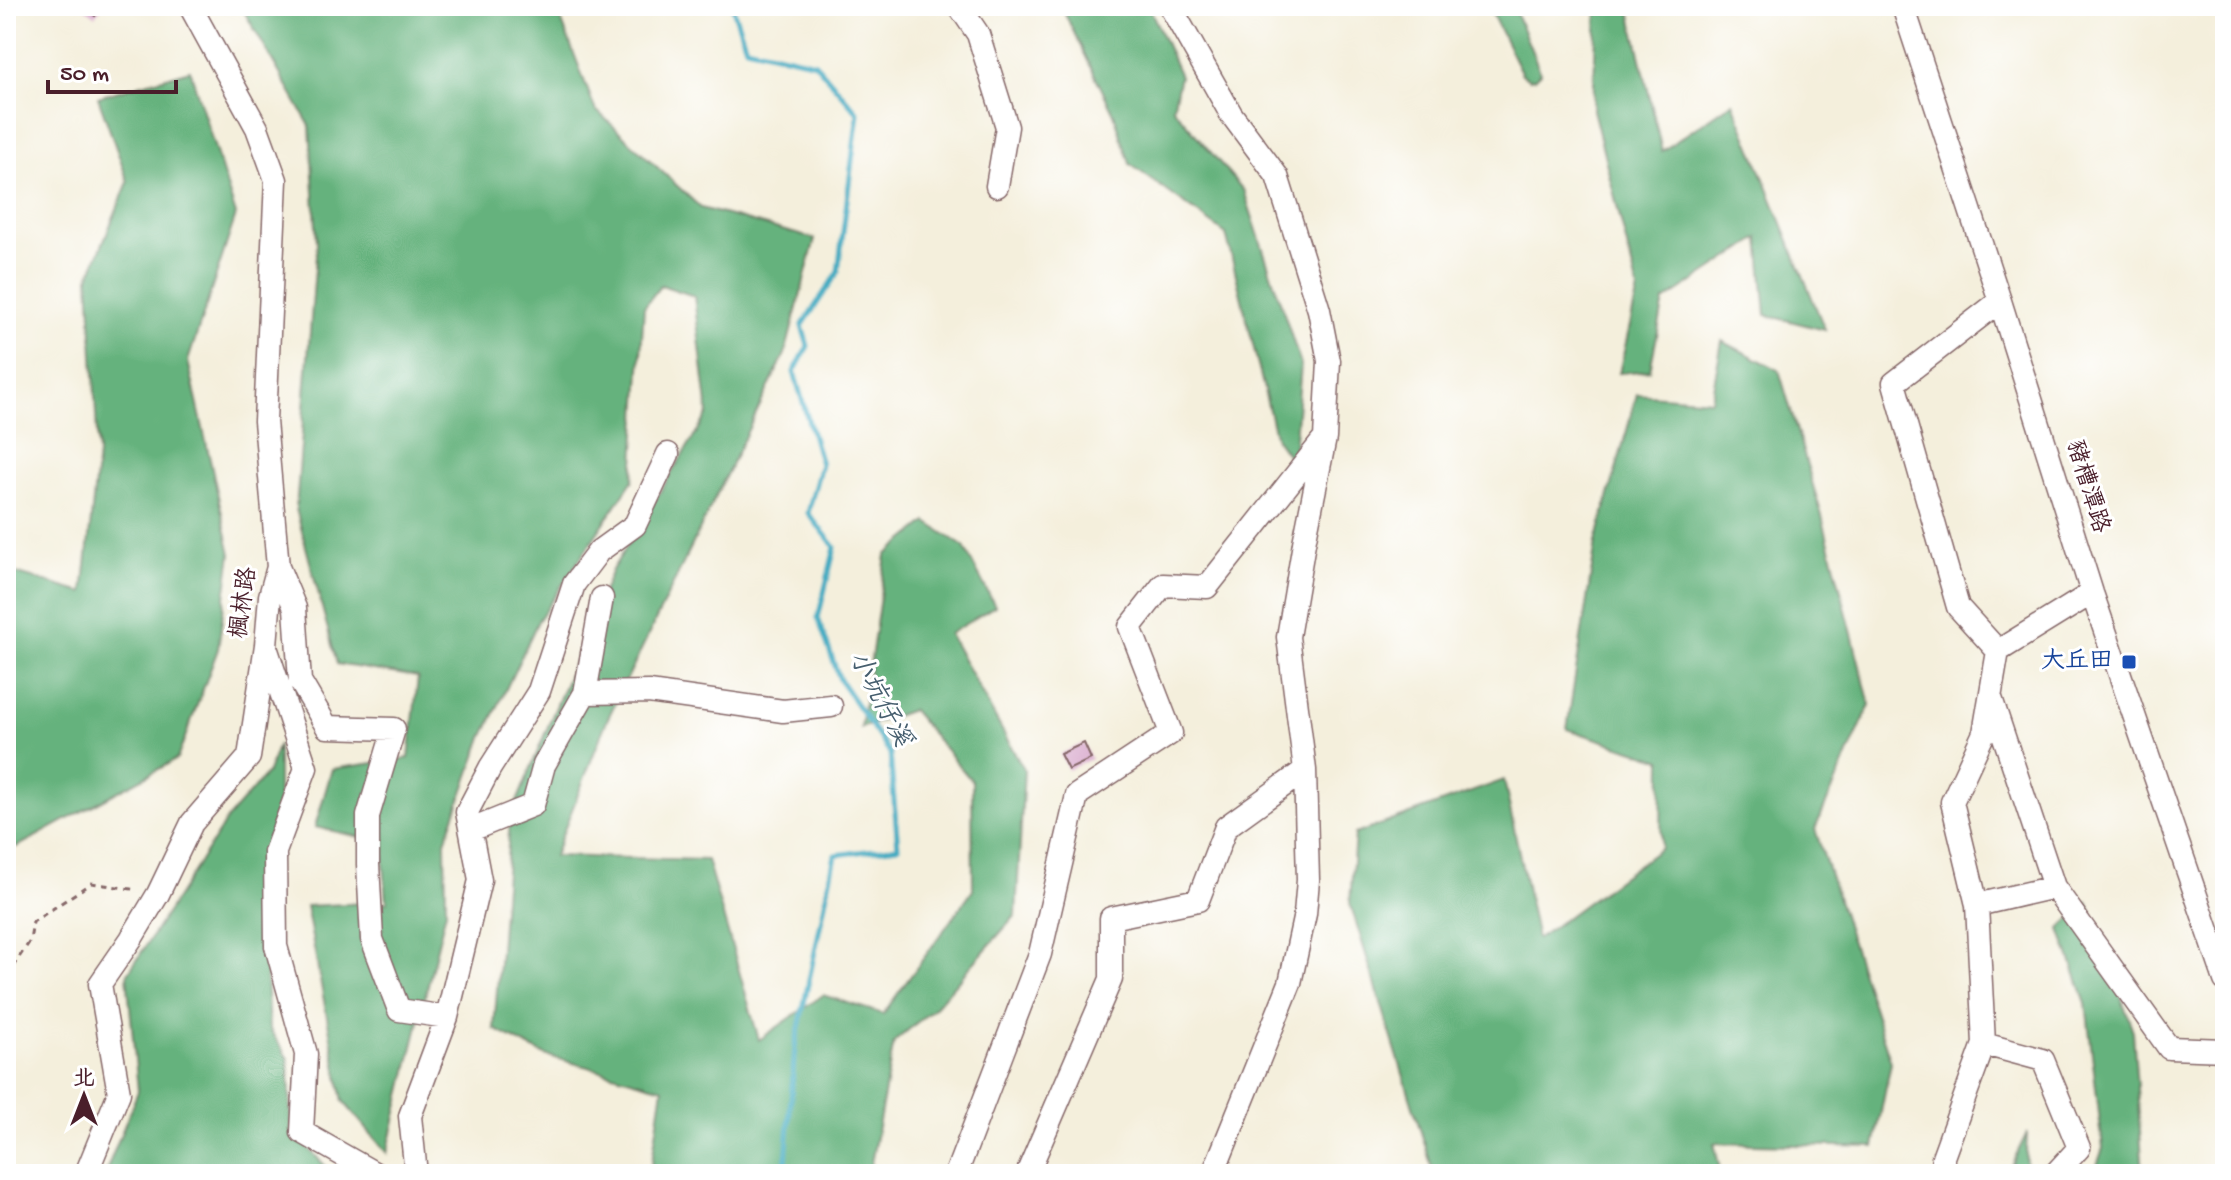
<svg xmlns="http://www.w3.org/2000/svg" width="2231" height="1180" font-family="'Gochi Hand','LXGW WenKai TC',sans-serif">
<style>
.forest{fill:#65b27d;stroke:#586854;stroke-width:2}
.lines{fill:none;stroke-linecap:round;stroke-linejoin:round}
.stream{stroke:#41aac1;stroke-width:5}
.building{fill:#d8a9cc}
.minor-casing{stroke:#866869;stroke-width:25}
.path{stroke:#866869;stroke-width:3;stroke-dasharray:6 6;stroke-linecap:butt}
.minor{stroke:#fff;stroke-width:22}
.transit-dot{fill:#1a4fb4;stroke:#fff;stroke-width:3}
.labels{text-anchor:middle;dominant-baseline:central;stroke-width:6;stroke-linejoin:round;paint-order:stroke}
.street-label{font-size:24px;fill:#4a1f2b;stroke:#fff}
.transit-label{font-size:24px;fill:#164399;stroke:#fff;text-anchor:end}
.water-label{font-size:26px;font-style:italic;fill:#465e6e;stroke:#fff}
</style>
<rect width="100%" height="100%" fill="#fff"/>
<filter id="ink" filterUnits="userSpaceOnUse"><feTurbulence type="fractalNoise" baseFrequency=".0125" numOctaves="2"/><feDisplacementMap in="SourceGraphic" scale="16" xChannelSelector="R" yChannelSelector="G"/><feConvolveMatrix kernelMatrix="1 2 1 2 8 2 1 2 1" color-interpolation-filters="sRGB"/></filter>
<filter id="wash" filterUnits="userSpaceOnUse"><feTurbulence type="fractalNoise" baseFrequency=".006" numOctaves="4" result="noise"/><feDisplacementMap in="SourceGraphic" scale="32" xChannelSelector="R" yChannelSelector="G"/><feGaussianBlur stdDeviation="1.8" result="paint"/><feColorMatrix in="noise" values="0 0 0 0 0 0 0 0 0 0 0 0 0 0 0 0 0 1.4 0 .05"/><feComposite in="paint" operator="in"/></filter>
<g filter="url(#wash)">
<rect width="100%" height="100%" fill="#f4efdc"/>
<path class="forest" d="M241 6H556L595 109 701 208 815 239 785 354 607 720 554 856 707 860 759 1040 823 995 883 1014 973 890 972 781 912 710 861 728 886 555 927 522 964 547 995 606 949 634 1024 770 1016 915 933 1009 894 1042 869 1174H650L663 1088 545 1055 494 1029 510 819 612 570 708 414 694 296 661 285 644 307 633 480 538 621 482 740 445 842 446 911 387 1153 343 1101 306 906 387 902 382 842 315 827 332 769 409 758 418 677 337 664 296 509 317 243 310 126Z
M1061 6H1149L1180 76 1173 108 1244 191 1301 365 1293 463 1276 439 1226 234 1130 164 1114 114Z
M1488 6H1513L1538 66 1540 73 1535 78 1529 79 1522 74Z
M1597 6H1629L1662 151 1733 102 1825 330 1766 315 1759 238 1664 301 1650 370 1619 373 1638 290 1593 110Z
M190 70 236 215 188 361 231 554 218 649 177 759 17 847 6 845V548L15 573 83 593 98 454 89 277 128 182 98 97Z
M1722 341 1779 370 1822 516 1870 705 1815 829 1891 1062 1874 1147 1714 1143 1721 1174H1434L1350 903 1355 834 1504 780 1537 939 1661 848 1662 760 1567 729 1596 542 1637 394 1711 400Z
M278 744V802L260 868 269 1028 288 1058 292 1131 333 1174H105L138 1091 127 975 227 819 268 772Z
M2088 902 2133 1031 2143 1174H2094L2103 1148 2086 1003 2060 929Z
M2027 1133 2025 1174H2007Z"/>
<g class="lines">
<path class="stream" d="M732 6 746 47 815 63 858 113 838 272 802 326 808 346 794 372 821 464 808 513 835 547 818 618 840 680 890 753 898 847 835 855 795 1047 785 1174"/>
</g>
<g id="blocks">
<path class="building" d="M82 6H103L95 16Z
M1084 743 1091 759 1068 770 1060 754Z"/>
</g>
</g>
<g filter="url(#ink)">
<use href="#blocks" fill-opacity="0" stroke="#866869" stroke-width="2"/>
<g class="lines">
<g class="minor-casing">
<path id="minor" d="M959 6 978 34 1007 127 997 186
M1170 6 1231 114 1277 176 1319 310 1329 361 1325 438 1304 543 1288 637 1305 770 1308 880 1305 914 1290 983 1213 1174
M1903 6 2000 301 2092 593 2225 980
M278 567 295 608 300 681 327 727 394 729 368 816V864L372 939 399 1010 447 1017
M267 650 306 768 275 852 276 946 306 1054 302 1132 376 1174
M1998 651 2092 593
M585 693 649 692 783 711 831 706
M1991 698 2054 887
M471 830 533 805 544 765 585 693 602 598
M1977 905 2054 887 2169 1048 2225 1050
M1984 1044 2043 1060 2079 1148 2055 1174
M86 1174 119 1093 100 984 131 939 158 894 192 823 249 757 266 645 270 596 278 567 265 421 276 180 257 128 190 6
M416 1174 410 1116 447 1017 480 880 467 812 490 768 539 691 574 584 599 551 635 525 668 454
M956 1174 1040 954 1077 795 1171 733 1130 627 1163 585 1207 587 1321 443
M1027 1174 1111 979V918L1198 900 1226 827 1305 770
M1943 1174V1157L1984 1044 1977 905 1952 802 1984 733 1998 651 1958 607 1894 383 2000 301"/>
</g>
<path class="path" d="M6 977 30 941 33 922 91 883 138 890"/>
<use href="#minor" class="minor"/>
</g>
</g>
<rect class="transit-dot" x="2121" y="654" width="16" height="16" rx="4"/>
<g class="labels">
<g class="street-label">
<text transform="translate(2086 487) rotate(73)">豬槽潭路</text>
<text transform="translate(245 603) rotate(-82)">楓林路</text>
</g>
<g class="transit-label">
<text x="2113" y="662">大丘田</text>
</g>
<g class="water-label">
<text transform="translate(878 700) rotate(62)">小坑仔溪</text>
</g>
</g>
<rect width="2231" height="1180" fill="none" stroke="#fff" stroke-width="32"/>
<g transform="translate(84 1096)" stroke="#ffffff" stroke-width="6" paint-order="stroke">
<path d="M0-6L14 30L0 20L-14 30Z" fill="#4a1f2b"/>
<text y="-12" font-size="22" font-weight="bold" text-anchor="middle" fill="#4a1f2b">北</text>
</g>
<path d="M48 80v12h128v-12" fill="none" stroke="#4a1f2b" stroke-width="4"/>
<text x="60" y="80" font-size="24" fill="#4a1f2b" stroke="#ffffff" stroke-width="6" paint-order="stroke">50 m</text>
</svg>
